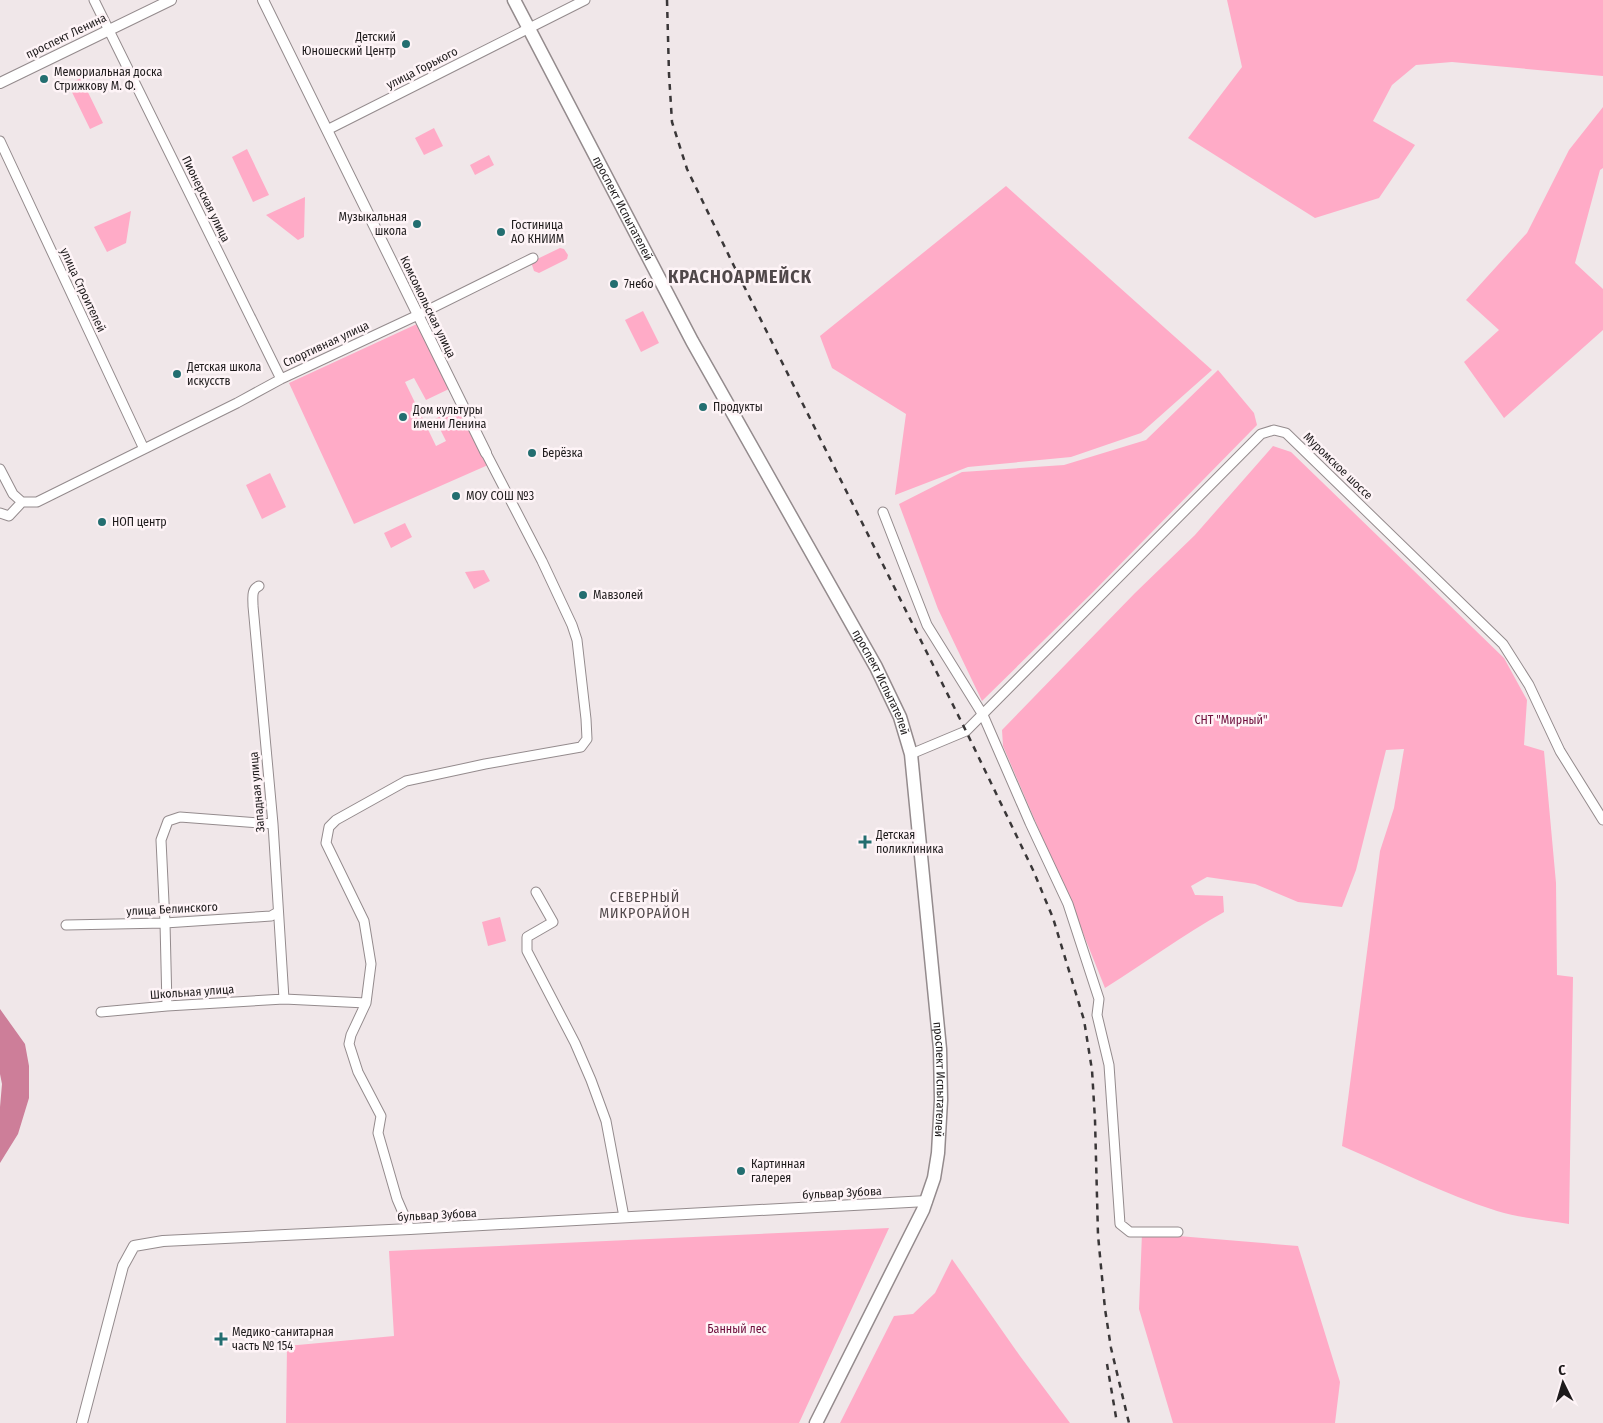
<svg xmlns="http://www.w3.org/2000/svg" width="1603" height="1423" font-family="'Fira Sans Condensed',sans-serif">
<style>
.green{fill:#ffabc7}
.water{fill:#cd7e99}
.lines{fill:none;stroke-linecap:round;stroke-linejoin:round}
.minor-casing{stroke:#948b8d;stroke-width:11}
.tertiary-casing{stroke:#948b8d;stroke-width:12}
.secondary-casing{stroke:#948b8d;stroke-width:15}
.minor{stroke:#fff;stroke-width:9}
.tertiary{stroke:#fff;stroke-width:10}
.secondary{stroke:#fff;stroke-width:12}
.rail{stroke:#3a3738;stroke-width:2.5;stroke-dasharray:6 6;stroke-linecap:butt}
.poi-dot{fill:#236e70;stroke:#fef4f7;stroke-width:2}
.labels{text-anchor:middle;dominant-baseline:central;stroke-width:5;stroke-linejoin:round;paint-order:stroke}
.street-label{font-size:12px;fill:#1e1b1c;stroke:#fef4f7}
.poi-label{font-size:12px;fill:#1e1b1c;stroke:#fef4f7;text-anchor:start}
.park-label{font-size:12px;fill:#6f0f3d;stroke:#fef4f7}
.neighbourhood-label{font-size:14px;letter-spacing:1px;fill:#50484a;stroke:#fef4f7}
.district-label{font-size:18px;font-weight:bold;letter-spacing:1px;fill:#50484a;stroke:#fef4f7}
</style>
<rect width="100%" height="100%" fill="#f0e7e9"/>
<path class="green" d="M1227 0H1603V76L1452 62 1416 65 1392 85 1373 121 1415 145 1379 198 1315 218 1188 138 1242 67Z
M81 78 103 123 90 129 68 84Z
M1603 107V168L1600 170 1575 263 1603 289V330L1504 418 1464 362 1499 330 1466 300 1527 233 1569 150Z
M434 128 443 146 424 155 415 138Z
M247 149 269 195 253 202 232 157Z
M489 155 494 165 475 175 470 165Z
M1006 186 1212 370 1141 433 1071 457 968 467 895 495 906 414 832 368 820 336Z
M305 197 304 237 298 240 266 215Z
M131 211 126 243 107 252 94 227Z
M560 248 564 249 568 255 567 259 539 273 534 271 532 265 533 261Z
M643 311 659 343 641 352 625 320Z
M419 323 451 388 426 400 414 378 405 382 436 446 446 441 435 419 459 407 488 465 354 524 289 383Z
M1218 370 1254 413 1257 425 1093 592 982 701 938 609 899 504 962 472 1064 465 1146 440Z
M1273 446 1291 452 1504 658 1527 700 1524 745 1544 751 1556 883 1557 975 1573 977 1569 1224C1546 1220 1520 1218 1497 1211 1443 1194 1394 1168 1342 1146L1380 851 1394 808 1404 749 1386 750 1356 870 1342 907 1298 902 1255 884 1207 877 1191 886 1195 895 1223 896 1224 912C1183 935 1145 963 1105 988L1079 923 1003 746 1002 730 1135 593 1195 535Z
M270 473 286 507 262 519 246 485Z
M405 523 412 537 391 548 384 533Z
M484 570 490 581 474 589 465 572Z
M500 917 506 941 488 946 482 922Z
M889 1228 799 1423H286L287 1346 394 1336 389 1251Z
M1142 1233 1298 1246 1340 1382 1335 1423H1173L1139 1309Z
M952 1259 1020 1356 1070 1423H840L894 1316 913 1314 935 1293Z"/>
<path class="water" d="M0 1009 25 1044 29 1066V1098L18 1134 0 1163V1107L2 1084 0 1074Z"/>
<g class="lines">
<g class="minor-casing">
<path id="minor" d="M94 0 281 379
M327 130 585 0
M0 141 144 449
M0 469 13 494 22 502 9 516 0 513
M22 502H37L237 403 281 379 418 315 533 258
M883 512 927 625 983 715 1030 823 1068 904 1099 999 1097 1015 1109 1065 1120 1224 1130 1232H1178
M259 586C251 589 253 598 253 606L273 824 284 999
M911 754 966 731 1261 434 1274 430 1286 433 1503 644 1529 685 1560 751 1603 820
M536 892 553 922 527 937V951L575 1043 591 1080 606 1121 624 1217
M66 925 165 923 271 916 278 912
M167 1006 165 923 161 840 168 821 180 817 273 824
M101 1012 167 1006 284 999 366 1003
M410 1229 397 1199 378 1133 381 1116 358 1072 349 1044 351 1035 366 1003 371 964 364 921 326 843 329 827 336 820 406 781 485 764 581 747 587 739 586 719 577 640 572 625 542 561 486 453"/>
</g>
<g class="tertiary-casing">
<path id="tertiary" d="M263 0 486 453
M0 83 171 0
M82 1423 123 1266 134 1246 163 1241 410 1229 927 1201"/>
</g>
<g class="secondary-casing">
<g id="secondary">
<path id="s1" d="M514 0 692 341 876 667 900 717 911 754 940 1049 941 1100 938 1153 934 1178 923 1210 816 1423"/>
</g>
</g>
<use href="#minor" class="minor"/>
<use href="#tertiary" class="tertiary"/>
<use href="#secondary" class="secondary"/>
<path class="rail" d="M667 0 669 74 672 122 687 169 732 262 966 731 1033 870 1053 918 1084 1020 1092 1070 1095 1120 1098 1235 1105 1309 1111 1348 1129 1423
M1107 1364 1117 1423"/>
</g>
<g class="poi-dot">
<circle cx="406" cy="44" r="5"/>
<circle cx="44" cy="79" r="5"/>
<circle cx="417" cy="224" r="5"/>
<circle cx="501" cy="232" r="5"/>
<circle cx="614" cy="284" r="5"/>
<circle cx="177" cy="374" r="5"/>
<circle cx="703" cy="407" r="5"/>
<circle cx="403" cy="417" r="5"/>
<circle cx="532" cy="453" r="5"/>
<circle cx="456" cy="496" r="5"/>
<circle cx="102" cy="522" r="5"/>
<circle cx="583" cy="595" r="5"/>
<path d="M862.5 834.5h5v5h5v5h-5v5h-5v-5h-5v-5h5z"/>
<circle cx="741" cy="1171" r="5"/>
<path d="M218.5 1331.5h5v5h5v5h-5v5h-5v-5h-5v-5h5z"/>
</g>
<g class="labels">
<g class="street-label">
<text transform="translate(66 36) rotate(-26)">проспект Ленина</text>
<text transform="translate(422 68) rotate(-27)">улица Горького</text>
<text transform="translate(206 199) rotate(64)">Пионерская улица</text>
<text stroke="none"><textPath href="#s1" startOffset="235">проспект Испытателей</textPath></text>
<text transform="translate(83 290) rotate(65)">улица Строителей</text>
<text transform="translate(428 307) rotate(64)">Комсомольская улица</text>
<text transform="translate(326 344) rotate(-25)">Спортивная улица</text>
<text transform="translate(1338 466) rotate(44)">Муромское шоссе</text>
<text stroke="none"><textPath href="#s1" startOffset="775">проспект Испытателей</textPath></text>
<text transform="translate(257 792) rotate(-95)">Западная улица</text>
<text transform="translate(172 909) rotate(-3)">улица Белинского</text>
<text transform="translate(192 992) rotate(-4)">Школьная улица</text>
<text stroke="none"><textPath href="#s1" startOffset="1180">проспект Испытателей</textPath></text>
<text transform="translate(842 1193) rotate(-3)">бульвар Зубова</text>
<text transform="translate(437 1215) rotate(-3)">бульвар Зубова</text>
</g>
<g class="poi-label">
<text x="396" y="37" text-anchor="end">Детский<tspan x="396" dy="14">Юношеский Центр</tspan></text>
<text x="54" y="72">Мемориальная доска<tspan x="54" dy="14">Стрижкову М. Ф.</tspan></text>
<text x="407" y="217" text-anchor="end">Музыкальная<tspan x="407" dy="14">школа</tspan></text>
<text x="511" y="225">Гостиница<tspan x="511" dy="14">АО КНИИМ</tspan></text>
<text x="624" y="284">7небо</text>
<text x="187" y="367">Детская школа<tspan x="187" dy="14">искусств</tspan></text>
<text x="713" y="407">Продукты</text>
<text x="413" y="410">Дом культуры<tspan x="413" dy="14">имени Ленина</tspan></text>
<text x="542" y="453">Берёзка</text>
<text x="466" y="496">МОУ СОШ №3</text>
<text x="112" y="522">НОП центр</text>
<text x="593" y="595">Мавзолей</text>
<text x="876" y="835">Детская<tspan x="876" dy="14">поликлиника</tspan></text>
<text x="751" y="1164">Картинная<tspan x="751" dy="14">галерея</tspan></text>
<text x="232" y="1332">Медико-санитарная<tspan x="232" dy="14">часть № 154</tspan></text>
</g>
<g class="park-label">
<text x="1231" y="720">СНТ "Мирный"</text>
<text x="737" y="1329">Банный лес</text>
</g>
<g class="neighbourhood-label">
<text x="645" y="897">СЕВЕРНЫЙ<tspan x="645" dy="16">МИКРОРАЙОН</tspan></text>
</g>
<g class="district-label">
<text x="740" y="277">КРАСНОАРМЕЙСК</text>
</g>
</g>
<g transform="translate(1563 1383) rotate(355)" stroke="#fef4f7" stroke-width="4" paint-order="stroke">
<path d="M0-4L9 19L0 12L-9 19Z" fill="#1e1b1c"/>
<text y="-8" font-size="14" font-weight="bold" text-anchor="middle" fill="#1e1b1c">С</text>
</g>
</svg>
